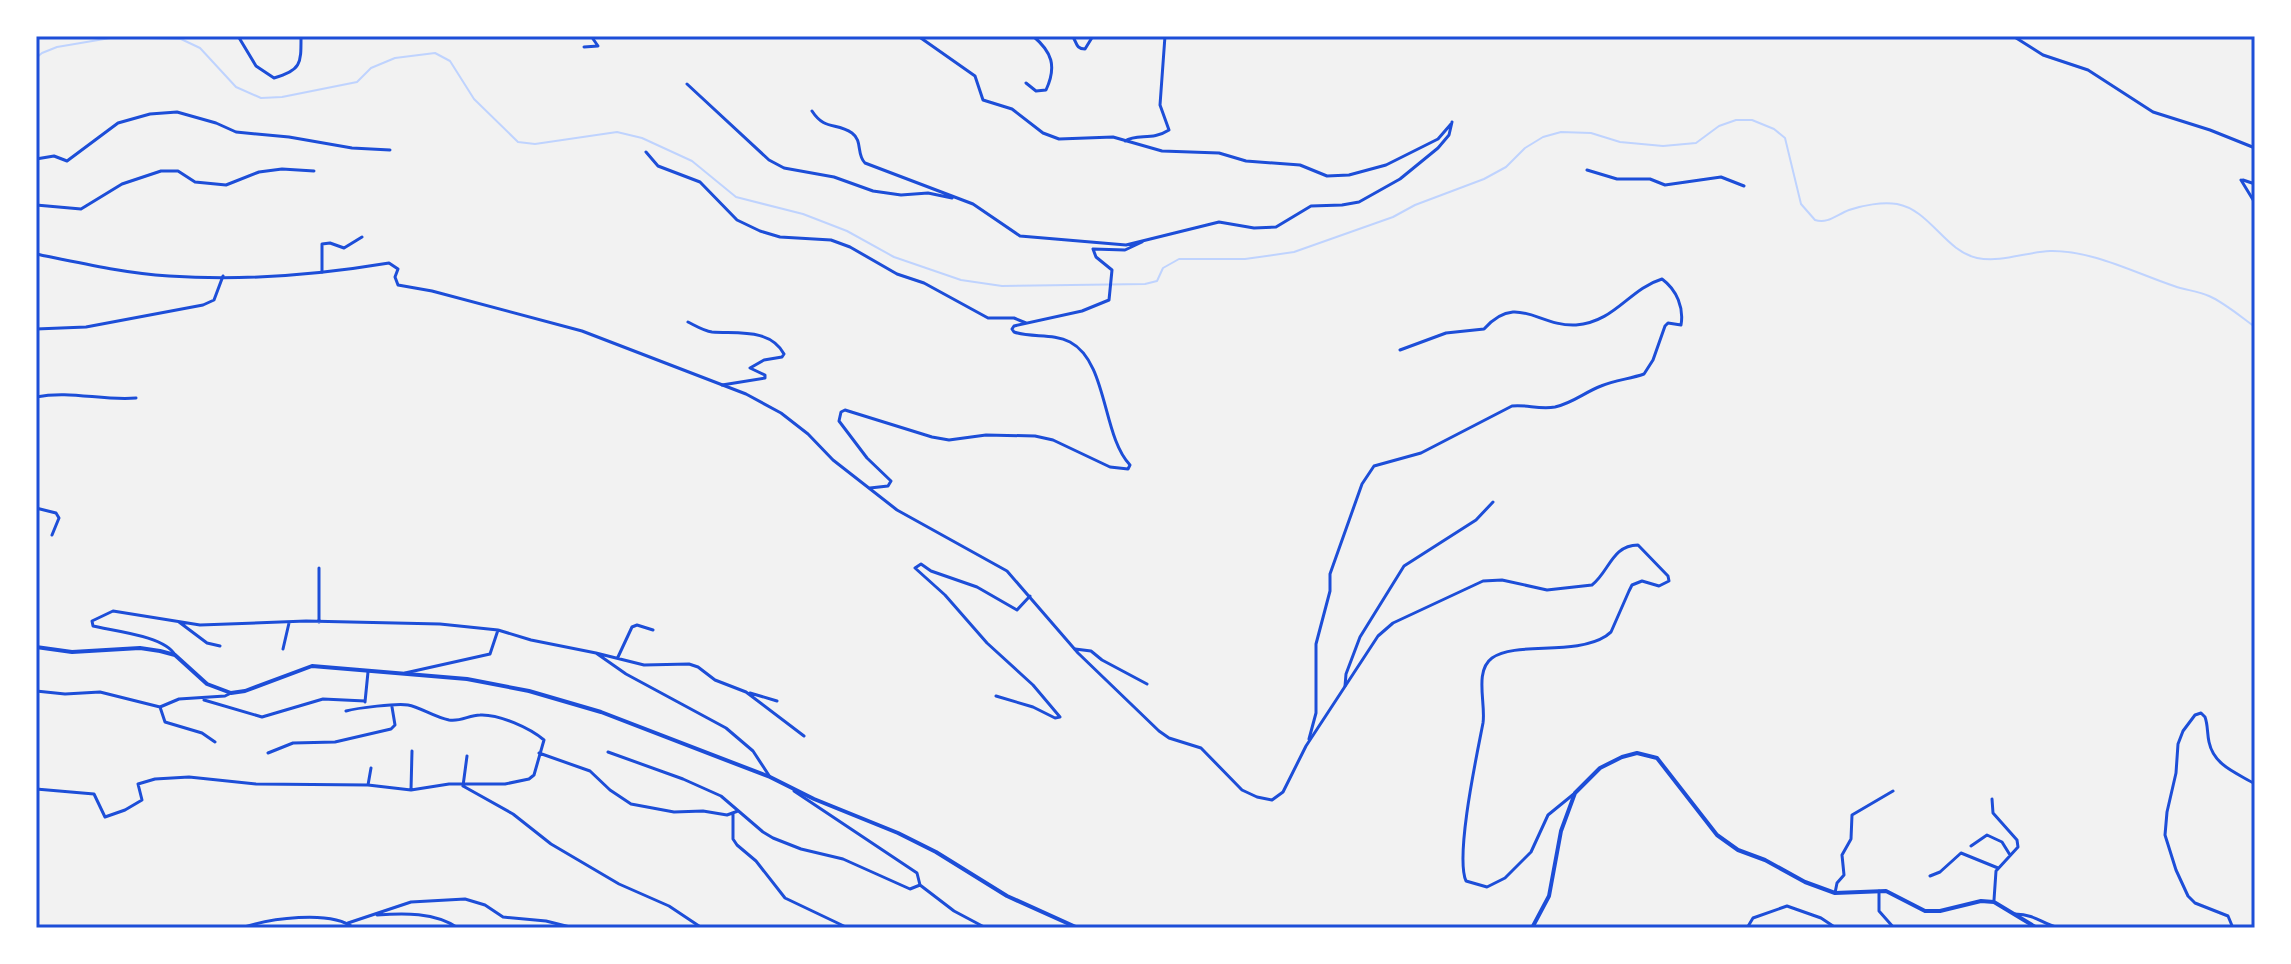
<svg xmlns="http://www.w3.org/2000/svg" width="2291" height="964" font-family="Figtree,sans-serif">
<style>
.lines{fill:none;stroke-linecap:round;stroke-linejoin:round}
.stream{stroke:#bfd3fe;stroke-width:2}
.minor{stroke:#1d4ed8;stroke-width:3}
.tertiary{stroke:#1d4ed8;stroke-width:3}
.secondary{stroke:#1d4ed8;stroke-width:4}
.neatline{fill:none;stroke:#1d4ed8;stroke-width:3}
</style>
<rect width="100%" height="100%" fill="#f2f2f2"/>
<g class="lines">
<path class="stream" d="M36 58 42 53 57 47 116 37 181 39 200 48 236 87 261 98 282 97 357 82 371 68 395 58 435 53 450 61 474 99 518 142 535 144 617 132 642 138 692 161 736 197 803 214 847 231 894 257 961 280 1002 286 1145 284 1157 281 1163 268 1179 259H1245L1294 252 1393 217 1415 205 1484 179 1506 167 1525 148 1543 137 1561 132 1591 133 1620 142 1663 146 1696 143 1719 126 1736 120H1752L1774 129 1785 138 1801 204 1815 220C1828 224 1836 215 1849 210 1863 205 1882 202 1897 204 1930 210 1945 251 1977 258 2001 263 2026 252 2050 251 2092 250 2135 273 2174 286 2185 290 2198 291 2209 296 2225 303 2241 317 2255 327"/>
<path class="minor" d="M238 36 256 66 274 78C302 70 301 63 301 36
M918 36 975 76 983 100 1012 109 1043 133 1059 139 1113 137 1162 151 1219 153 1246 161 1300 165 1327 176 1349 175 1386 165 1438 139 1451 124
M1072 36C1077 41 1075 49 1085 49L1093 36
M2013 36 2043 55 2088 70 2153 112 2210 130 2255 148
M584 47 598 46 591 36
M1026 83 1036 91 1046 90C1057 66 1052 52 1033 36
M687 84 769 160 784 168 834 177 873 191 901 195 928 193 952 198
M812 111C825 131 836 122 852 133 863 141 856 154 865 163L973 204 1020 236 1126 245 1219 222 1254 228 1276 227 1311 206 1342 205 1359 202 1400 179 1438 148 1449 135 1452 122
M1125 141C1137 133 1152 141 1169 130L1160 105 1165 36
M646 152 658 166 700 182 737 220 760 231 780 237 831 240 850 247 897 274 924 283 988 318H1014L1026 323
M36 159 54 156 67 161 118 123 150 114 177 112 216 123 236 132 289 137 352 148 390 150
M1587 170 1617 179H1650L1665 185 1721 177 1744 186
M2241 180 2255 203
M2243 180 2255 184
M36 205 81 209 122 184 161 171H178L195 182 226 185 259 172 282 169 314 171
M322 272V244L330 243 344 248 362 237
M688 322C696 326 704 331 712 332 737 334 770 328 784 354L782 357 764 360 750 368 765 375V378L722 385
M36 329 86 327 203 305 214 300 223 276
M36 397C70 390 102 401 136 398
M870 488 888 486 891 481 867 458 839 421 841 412 845 410 932 437 949 440 986 435 1035 436 1053 440 1110 467 1128 469 1130 465C1102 436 1108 362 1070 342 1053 333 1032 338 1014 332L1012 329 1014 326 1082 311 1109 300 1112 270 1096 257 1093 249 1125 250 1142 242
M36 508 56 513 59 518 52 535
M179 622 207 643 220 646
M319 622V568
M283 649 289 623
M1075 649 1091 651 1102 660 1147 684
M596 653 644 665 689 664 698 667 715 680 746 692 804 736
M175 655C165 636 114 631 93 626L92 621 113 611 200 625 306 621 440 624 498 630 531 640 596 653 626 674 726 728 753 751 770 777
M618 657 632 627 637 625 653 630
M405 673 490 654 498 630
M1345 686 1346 674 1360 637 1404 566 1476 520 1493 502
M36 691 65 694 100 692 160 707 179 699 225 696 231 693
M750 693 777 701
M996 696 1033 707 1055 718 1060 717 1033 685 987 643 945 595 915 568 921 564 931 571 977 587 1017 610 1030 596
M204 700 262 717 323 699 365 701
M365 702 368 672
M160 707 165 722 202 733 215 742
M1309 739 1316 713V644L1330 591V574L1362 484 1374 466 1421 453 1512 406C1526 404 1539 410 1555 407 1573 403 1585 392 1601 386 1615 380 1630 379 1644 374L1653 360 1665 326 1668 323 1681 325C1684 308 1677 290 1662 279 1629 289 1615 322 1576 325 1538 327 1517 292 1484 329L1446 333 1400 350
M608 752 683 779 721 796 763 832 773 838 801 849 843 859 910 889 920 885 954 911 986 928
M268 753 293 743 335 742 391 729 395 725 392 707
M539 753 590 771 610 790 631 804 674 812 703 811 727 815 738 811
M368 785 371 768
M463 786 513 814 551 844 619 884 669 906 702 928
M463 786 467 756
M36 789 94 794 105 817 125 810 142 800 138 784 155 779 189 777 256 784 368 785 411 790 449 784H505L529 779 534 775 544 740C530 728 499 714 480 715 469 715 461 722 449 720 434 717 420 707 408 705 397 703 357 708 346 711
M411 790 412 751
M794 791 917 873 920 885
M1992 799 1993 813 2017 840 2018 847 1996 871 1994 900
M733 814V839L737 845 756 861 785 898 848 928
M1971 846 1987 835 2002 842 2010 855
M1930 876 1940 872 1961 853 1998 868
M1879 891V911L1894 928
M1835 893 1837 883 1844 875 1842 855 1851 839 1852 815 1893 791
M2015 914C2037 915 2040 923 2059 928
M377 915C403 913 435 912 458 928
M348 923 411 902 465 899 485 905 503 917 546 921 574 928
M1747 928 1753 918 1787 906 1821 918 1836 928
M2233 928 2228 916 2195 903 2188 896 2176 870 2165 835 2167 812 2176 773 2178 744 2183 731 2195 715 2201 713 2205 717C2208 725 2207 733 2209 742 2214 766 2237 773 2255 784"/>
<path class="tertiary" d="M36 254C80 263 124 273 169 276 242 281 317 275 389 263L398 269 395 277 398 285 432 291 582 331 746 394 781 413 808 434 833 460 897 510 1007 571 1078 653 1159 731 1169 738 1201 748 1242 790 1257 797 1272 800 1283 792 1306 746 1378 636 1393 623 1483 581 1502 580 1547 590 1592 585C1609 572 1612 545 1638 545L1668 576 1669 581 1659 586 1642 581 1632 585 1629 591 1611 632 1606 636C1575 656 1516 641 1492 658 1474 671 1486 704 1483 723 1477 754 1455 856 1466 881L1487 887 1505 878 1531 852 1548 815 1575 793
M241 928C268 919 330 909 354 928"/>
<path class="secondary" d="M36 647 72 652 140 648 160 651 175 655 207 684 231 693 245 691 312 666 467 679 529 691 601 712 770 777 814 799 898 833 936 852 1007 896 1078 928
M1532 928 1549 896 1561 831 1575 793 1600 768 1622 757 1637 753 1657 758 1717 835 1738 850 1765 860 1805 882 1835 893 1886 891 1925 911H1940L1981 901 1994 902 2037 928"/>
</g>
<rect width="2291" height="964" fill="none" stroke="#ffffff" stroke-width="76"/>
<rect x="38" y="38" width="2215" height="888" class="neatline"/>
</svg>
